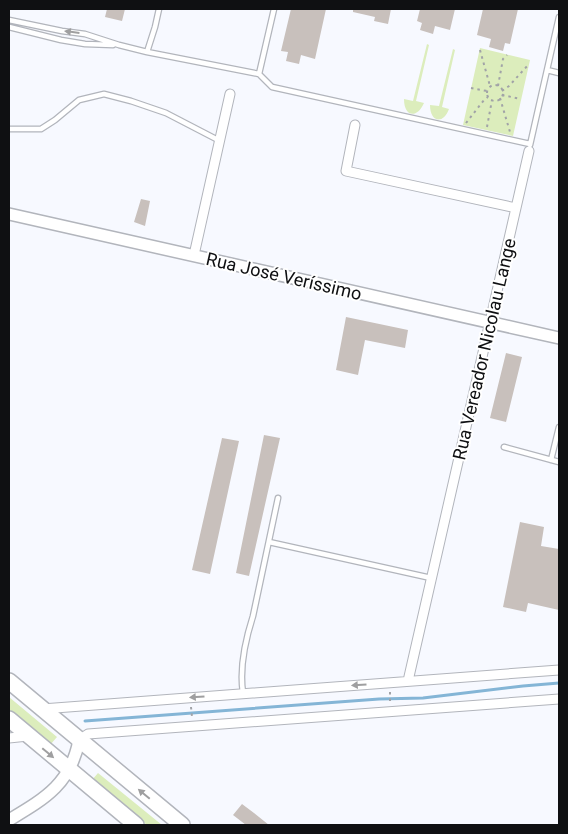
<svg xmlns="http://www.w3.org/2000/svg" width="568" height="834" font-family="Roboto,sans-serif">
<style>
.green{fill:#dcedbc}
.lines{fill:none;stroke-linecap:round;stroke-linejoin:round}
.stream{stroke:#84b5d6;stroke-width:3}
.building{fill:#c8c0bc}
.service-casing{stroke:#b2b5bc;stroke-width:7}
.minor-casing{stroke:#b2b5bc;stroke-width:11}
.tertiary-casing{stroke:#b2b5bc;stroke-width:14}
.trunk-casing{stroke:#b2b5bc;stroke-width:18}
.path{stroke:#a1a3a7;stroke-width:2;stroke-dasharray:2.5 4;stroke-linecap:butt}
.service{stroke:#fff;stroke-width:4.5}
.minor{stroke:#fff;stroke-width:9}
.tertiary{stroke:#fff;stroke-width:11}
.trunk{stroke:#fff;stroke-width:15}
.oneway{fill:#9f9fa0}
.labels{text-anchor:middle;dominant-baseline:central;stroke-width:4;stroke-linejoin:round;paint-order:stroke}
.street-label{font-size:18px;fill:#0f1012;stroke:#fff}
</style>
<rect width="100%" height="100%" fill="#f7f9ff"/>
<path class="green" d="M427 44 429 45 416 101 424 103C417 119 404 117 404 99L413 101Z
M480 48 530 60 513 136 463 125Z
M453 49 455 50 442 107 449 109C443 125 430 122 430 105L439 106Z
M9 697 57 737 50 745 9 711Z
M98 773 162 825H147L92 780Z"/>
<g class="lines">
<path class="stream" d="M85 721 379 699 423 698 523 686 559 683"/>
</g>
<path class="building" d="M107 9H125L122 21 105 17Z
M291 9H326L315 59 301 55 299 64 286 61 288 52 281 51Z
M353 9H391L388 24 374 21 375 17 353 12Z
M420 9H455L450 30 435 26 433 34 420 30 422 23 417 21Z
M483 9H518L510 44 505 43 503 51 489 47 491 39 477 35Z
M141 199 150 201 145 226 134 222Z
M346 317 408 330 405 348 365 340 358 375 336 370Z
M506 353 522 357 506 422 490 418Z
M264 435 280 438 249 576 236 573Z
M222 438 239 441 210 574 192 570Z
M520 522 544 527 541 546 559 549V610L528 603 526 612 503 607Z
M242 804 254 813 269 825H246L233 815Z"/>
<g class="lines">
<g class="service-casing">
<path id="service" d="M9 20 62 31 85 34 119 45 147 52 259 74 274 9
M9 27 61 40 85 44 113 45
M147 52 155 27 159 9
M547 70 559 73
M259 74 272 87 530 144
M9 129H41L55 120 79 100 104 94 131 101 166 113 220 141
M530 145 559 17
M504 447 559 462
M551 460 559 427
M269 542 431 578
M243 693C239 667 245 641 253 616L278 498"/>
</g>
<g class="minor-casing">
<path id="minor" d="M355 125 346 171 516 208
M194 255 230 94
M408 681 529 151
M42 709 559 670
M9 738 28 736
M79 740 88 734 559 699"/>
</g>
<g class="tertiary-casing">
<path id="tertiary" d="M9 214 559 338
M9 820C44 799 71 784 79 740"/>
</g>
<g class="trunk-casing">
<path id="trunk" d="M9 681 182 825
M9 719 136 825"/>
</g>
<path class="path" d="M480 50 490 86
M487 93a8 8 0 1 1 16 0a8 8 0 1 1-16 0Z
M498 86 503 59 507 55
M471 88 487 91
M502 91 509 86 529 64
M502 95 521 99
M500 98 510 132
M466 123 484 100 488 97
M487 127 492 100
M390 692V703
M191 707 192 717"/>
<use href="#service" class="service"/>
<use href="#minor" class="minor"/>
<use href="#tertiary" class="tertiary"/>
<use href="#trunk" class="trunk"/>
</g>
<defs><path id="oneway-solid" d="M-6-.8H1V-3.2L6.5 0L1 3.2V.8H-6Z" transform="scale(1.25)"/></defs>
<g class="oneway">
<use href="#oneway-solid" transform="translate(72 32) rotate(-173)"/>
<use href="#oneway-solid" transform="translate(359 685) rotate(176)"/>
<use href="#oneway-solid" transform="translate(197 697) rotate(176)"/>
<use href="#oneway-solid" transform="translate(48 753) rotate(40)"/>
<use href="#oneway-solid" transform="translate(144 794) rotate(-140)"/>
</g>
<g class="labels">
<g class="street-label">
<text transform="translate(284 276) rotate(13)">Rua José Veríssimo</text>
<text transform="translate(484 349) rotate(-77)">Rua Vereador Nicolau Lange</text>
</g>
</g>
<rect width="568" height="834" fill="none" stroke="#0f1012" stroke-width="20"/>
</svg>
